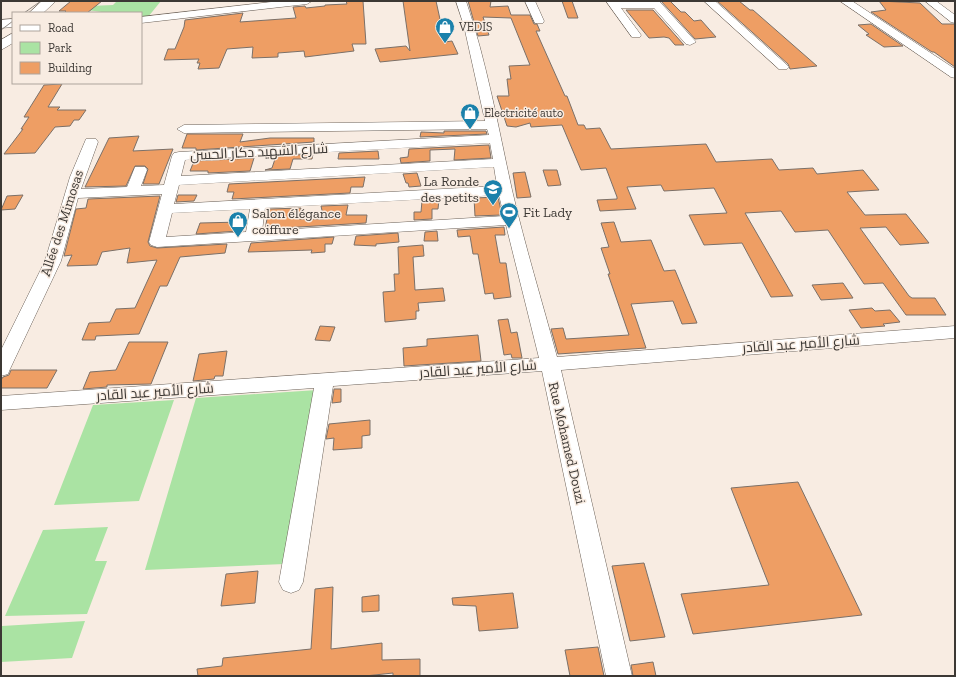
<svg xmlns="http://www.w3.org/2000/svg" width="956" height="677" font-family="'Zilla Slab',Cairo,serif">
<style>
.green{fill:#aae3a3}
.building{fill:#ee9e64;stroke:#7b7068}
.lines{fill:none;stroke-linecap:round;stroke-linejoin:round}
.minor-casing{stroke:#6c6259;stroke-width:1}
.major-casing{stroke:#6c6259;stroke-width:1}
.minor{fill:#fff;fill-rule:evenodd}
.major{fill:#fff;fill-rule:evenodd}
.tram{stroke:#8d867f;stroke-width:1}
.labels{text-anchor:middle;dominant-baseline:central;stroke-width:3;stroke-linejoin:round;paint-order:stroke}
.far-poi-label{font-size:12px;fill:#3c3834;stroke:#f8ece2;text-anchor:start}
.street-label{font-size:14px;fill:#3c3834;stroke:#f8ece2}
.poi-label{font-size:14px;fill:#3c3834;stroke:#f8ece2;text-anchor:start}
</style>
<rect width="100%" height="100%" fill="#f8ece2"/>
<path class="green" d="M117 1H161L148 17 141 18V13H109L65 7 113 5Z
M317 390 285 564 145 570 196 398Z
M174 400 139 501 54 505 93 405Z
M108 527 95 561H107L87 614 5 616 43 530Z
M85 621 72 658 1 662 2 626Z"/>
<path class="building" d="M71 1H102L87 13H64L66 11H59Z
M346 1H363L366 44H352L354 51 305 57 304 51 278 53V57L252 58 253 47 227 49 219 68 198 69 200 63H197L199 59 164 60 168 49H175L184 27 185 20 243 13 240 22 296 18 293 7 305 6 306 8 325 6V5L347 4Z
M403 1H436L445 42 452 41 458 54 380 62 375 49 406 46 410 51Z
M468 1H491L490 7 508 6 511 15H530L534 24H537L540 31H536L565 96H567L578 125H584L586 129 600 128 611 149 706 144 716 162 772 159 779 170 813 168 817 174 863 170 879 190 847 192 865 215 906 214 929 243 900 245 886 227 860 228 909 296 912 298H935L946 315H906L883 283 864 284 828 230 795 232 781 211 745 213 793 296 771 297 742 243 704 245 689 215 727 213 714 188 664 191 661 185 627 187 636 209 600 211 597 200 617 199V197L606 168 581 170 562 125 531 127 530 123 516 127 507 126 497 96H509L507 79H511L509 66 530 65 511 18 483 17 489 35 478 36Z
M562 1H572L578 18H568Z
M661 1H670L681 12H685L694 21 701 20 716 37 695 39Z
M717 1H739L750 10H753L817 66 790 69 788 64Z
M879 1 920 3 942 24H955V67L934 52H932L871 12 886 10Z
M626 10H653L684 45H675L669 38 664 37 649 38Z
M871 24 903 46 884 47 866 35 869 34 858 25Z
M62 84 48 107H60L57 110H86L79 120H74L70 126 55 127 35 153 4 154 23 129H21L29 117H24L44 85Z
M444 131H486L487 134 420 137 421 132 444 133Z
M187 134H243L240 142 270 138H314V142L196 150V148H182Z
M139 136 133 151 173 149 159 184H143L148 169 145 166H135L126 186 85 187 109 138Z
M489 145 491 158 454 160 455 149 430 150V161L401 163 400 158 408 157 409 149Z
M378 151 379 159H338L339 153Z
M313 154 312 159H293L290 169 265 170 272 168 276 156Z
M254 158 250 171 208 173V171H190L194 161Z
M543 170H557L561 185 548 186Z
M525 172 531 197 517 198 513 173Z
M417 173 421 186 409 187 408 183H406L403 174Z
M365 177 363 187H351L350 193 232 199 234 192H227L229 184Z
M23 195 15 209 1 210 7 196Z
M178 195H197L194 201 176 202Z
M160 196 148 242 150 246 157 248 227 244 225 253 180 257 167 286H160L139 334 96 336 95 340H82L89 323 110 322 116 309 135 308 157 260 127 263 130 248 102 252 97 265 67 266 72 255 64 256 76 209 86 208 88 199Z
M498 197 502 215 475 216 474 198Z
M439 200 438 209H432V219L414 220V212H421L422 201Z
M348 205 346 215H367L366 223 265 229 269 209 301 208 299 219H324L321 206Z
M241 222 238 231 196 234 200 223Z
M614 222 621 242 651 240 664 271 675 270 697 323 682 324 673 301 631 304 646 348 558 354 551 329 563 328 566 339 629 335 608 274H610L601 248 609 247 601 223Z
M504 227 505 235H495L500 263H506L511 297 494 299 493 293 485 294 478 254H473L470 236 458 237 457 230Z
M437 231 438 241H424L425 232Z
M398 233 399 242 376 244V246L354 245 356 236Z
M334 237 332 244H325V252L311 253 312 250 248 252 251 243Z
M423 245 424 256 413 257 415 290 443 288 445 301 418 303 419 311H416V319L385 322 383 292 395 291 394 274H399L398 247Z
M843 283 853 298 821 300 812 285Z
M872 308 875 311 890 310 900 322 883 324 885 326 861 328 849 310Z
M508 319 511 333 517 332 522 358H512L511 354 504 355 498 320Z
M320 326 335 327 330 341 315 340Z
M478 335 481 361 404 366 403 348 427 346V339Z
M129 342H168L151 384 107 385V387L83 389 90 372 116 370Z
M227 351 223 376H215L214 379 193 381 199 354Z
M11 370H57L47 388H1V380L3 377 9 375Z
M334 389H341V402L332 403Z
M370 420V435L362 436V448L333 450 334 438 326 439 329 424Z
M798 482 862 615 693 634 681 594 769 585 731 488Z
M644 563 665 637 630 641 612 566Z
M258 571 255 603 221 606 226 574Z
M333 587 331 649 382 643V660L420 659V676H393V673L365 676H198L197 669 222 666 223 658 311 649 315 589Z
M513 593 518 628 479 631 476 606 453 605 452 598Z
M379 595V611L362 612V597Z
M598 647 604 676H570L565 650Z
M653 662 656 676H633L631 665Z"/>
<g class="lines">
<g class="minor-casing">
<path id="minor" d="M280 1H312L307 4 141 23V17Z
M456 1H466C487 63 498 126 512 190 525 246 542 301 557 357L955 326V338L561 370 632 676H606L542 371 333 386 303 582 299 590 291 593 283 590 279 582 314 388 1 410V396L539 358 506 225 157 247 151 245 149 242 162 194 78 198 61 261 10 369 8 374 1 376V350L45 261 70 177 86 139H96L98 142 81 189 127 187 135 167H145L147 170 141 186 164 185 172 156 174 153 179 152 489 135 487 129 184 133 177 129 184 125 485 121 464 26ZM490 143 493 159 181 176 185 160ZM494 167 497 186 174 204 179 185ZM499 195 504 216 262 231 265 208ZM250 209 246 232 166 237 172 213Z
M525 1H535L544 21 543 23H535Z
M606 1H659L696 42 690 45 686 44 654 8H621L641 35 640 37H632Z
M704 1H715L787 65 789 67 787 69H779Z
M840 1H852L955 69V78L951 77Z
M925 1H936L955 15V23L951 22Z"/>
</g>
<g class="major-casing">
<path id="major" d="M42 1H56L43 13H29Z
M13 19V27L1 28V20Z
M13 33V43L1 50V40Z"/>
</g>
<use href="#minor" class="minor"/>
<use href="#major" class="major"/>
<path class="tram" d="M24 13 41 1
M1 30 13 21"/>
</g>
<defs>
<g id="shop-pin" transform="scale(1)"><path d="M0 17L-7.5 6A9.5 9.5 0 1 1 7.5 6Z" fill="#1b81ab" stroke="#f8ece2"/><path d="M-5-2.5h2.3a2.7 3.5 0 0 1 5.4 0H5L5.5 6h-11ZM-1.5-2.5h3a1.5 2.3 0 0 0-3 0Z" fill="#fff"/></g>
<g id="school-pin" transform="scale(1)"><path d="M0 17L-7.5 6A9.5 9.5 0 1 1 7.5 6Z" fill="#1b81ab" stroke="#f8ece2"/><path d="M0-5L7-2L0 1L-7-2ZM-4 1L0 2.5L4 1V4Q0 6-4 4Z" fill="#fff"/></g>
<g id="stadium-pin" transform="scale(1)"><path d="M0 17L-7.5 6A9.5 9.5 0 1 1 7.5 6Z" fill="#1b81ab" stroke="#f8ece2"/><path d="M0-5a6.5 5 0 1 0 0 10a6.5 5 0 1 0 0-10ZM-3.5-1.8h7v3.6h-7Z" fill="#fff"/></g>
</defs>
<g fill-rule="evenodd">
<use href="#shop-pin" x="445" y="27"/>
<use href="#shop-pin" x="470" y="113"/>
<use href="#school-pin" x="493" y="189"/>
<use href="#stadium-pin" x="509" y="212"/>
<use href="#shop-pin" x="238" y="221"/>
</g>
<g class="labels">
<g class="far-poi-label">
<text x="459" y="27">VEDIS</text>
<text x="484" y="113">Electricité auto</text>
</g>
<g class="street-label">
<text transform="translate(259 152) rotate(-3)">شارع الشهيد دكار الحسن</text>
<text transform="translate(62 223) rotate(-72)">Allée des Mimosas</text>
<text transform="translate(801 344) rotate(-4)">شارع الأمير عبد القادر</text>
<text transform="translate(478 369) rotate(-4)">شارع الأمير عبد القادر</text>
<text transform="translate(155 392) rotate(-4)">شارع الأمير عبد القادر</text>
<text transform="translate(567 443) rotate(77)">Rue Mohamed Douzi</text>
</g>
<g class="poi-label">
<text x="479" y="181" text-anchor="end">La Ronde<tspan x="479" dy="16">des petits</tspan></text>
<text x="523" y="212">Fit Lady</text>
<text x="252" y="213">Salon élégance<tspan x="252" dy="16">coiffure</tspan></text>
</g>
</g>
<rect width="956" height="677" fill="none" stroke="#3c3834" stroke-width="4"/>
<rect x="12" y="12" width="130" height="72" fill="#f8ece2" stroke="#ada49c"/>
<rect x="20" y="25" width="20" height="6" fill="#ffffff" stroke="#ada49c"/>
<text x="48" y="32" font-size="12" fill="#3c3834">Road</text>
<rect x="20" y="42" width="20" height="12" fill="#aae3a3" stroke="#ada49c"/>
<text x="48" y="52" font-size="12" fill="#3c3834">Park</text>
<rect x="20" y="62" width="20" height="12" fill="#ee9e64" stroke="#ada49c"/>
<text x="48" y="72" font-size="12" fill="#3c3834">Building</text>
</svg>
